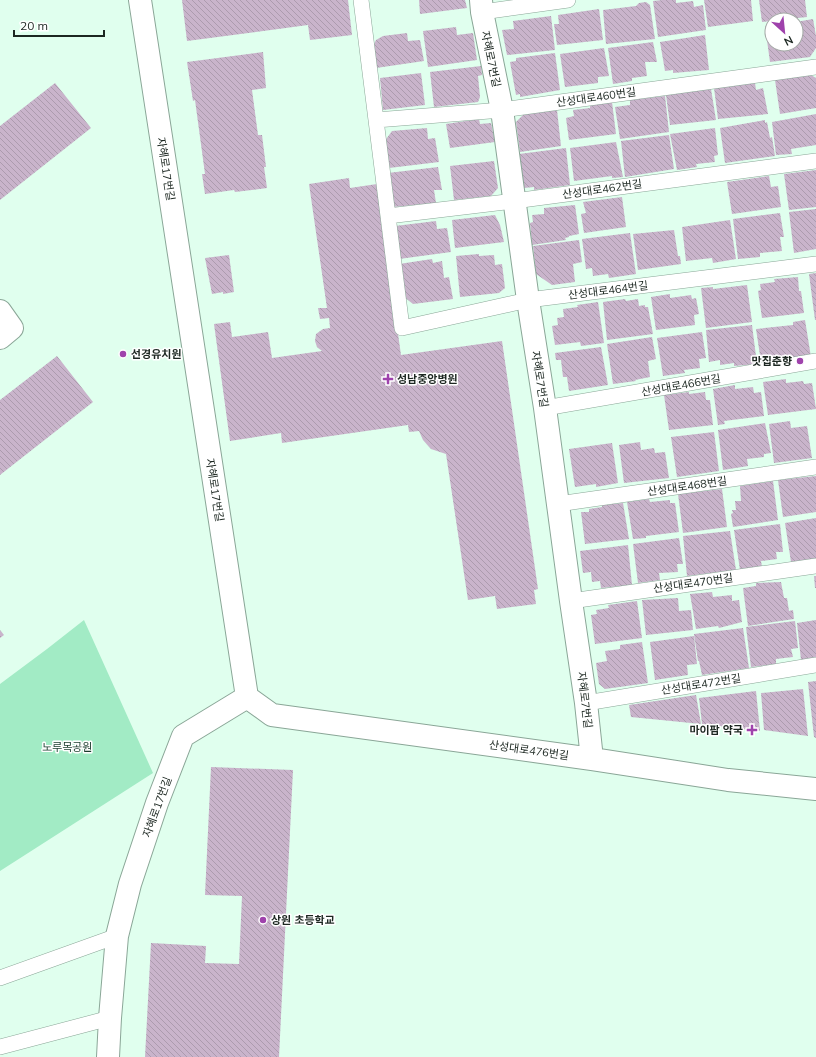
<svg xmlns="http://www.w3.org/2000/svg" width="816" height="1057" font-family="Mulish,'Noto Sans KR',sans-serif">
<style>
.green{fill:#a2ebc5}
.building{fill:url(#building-back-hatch)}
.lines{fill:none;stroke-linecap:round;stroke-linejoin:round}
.service-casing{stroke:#8aa697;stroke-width:16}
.minor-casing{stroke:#8aa697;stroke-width:24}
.service{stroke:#fff;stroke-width:15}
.minor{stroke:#fff;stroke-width:22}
.poi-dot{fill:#9f42ac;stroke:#fff;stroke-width:1.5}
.labels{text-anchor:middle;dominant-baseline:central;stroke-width:3;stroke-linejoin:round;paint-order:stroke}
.street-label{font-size:11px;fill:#1c2721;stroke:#fff}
.poi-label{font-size:11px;font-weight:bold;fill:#1c2721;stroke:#fff;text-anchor:start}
.park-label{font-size:11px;fill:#183b2b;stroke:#fff}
</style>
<defs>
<pattern id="building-back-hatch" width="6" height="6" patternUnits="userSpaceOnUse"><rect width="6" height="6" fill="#c9b4cb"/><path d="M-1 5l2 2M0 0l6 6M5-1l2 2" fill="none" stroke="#ac9bae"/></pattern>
</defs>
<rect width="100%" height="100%" fill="#e0ffee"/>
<path class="green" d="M84 620 153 773 0 871V684L47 649Z"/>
<path class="building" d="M182 0H348L352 35 310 40 308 25 187 41Z
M419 0H465L467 8 420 14Z
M662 0H676V3L693 1 694 7 703 5 706 30 658 37 653 1Z
M704 0H751L753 21 708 27Z
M759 0H805L807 17 762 22Z
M646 2 650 5 655 39 606 44 603 10 636 6 639 3Z
M599 9 603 40 557 45 554 24H559L558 15Z
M551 16 555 50 507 55 502 30 514 29 513 21Z
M813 19 816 36V48L810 57 770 62 765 26 772 25V44H796V22Z
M456 27 457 35 473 33 477 60 428 67 423 31Z
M407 33 408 41 420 40 424 61 376 68 373 46 376 40 383 36Z
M705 35 709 70 673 73V70L665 71 660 42Z
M653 42 657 62H645L647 76 632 78V81L613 84 608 48Z
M604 48 609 76 598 77V83L565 87 560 54Z
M263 52 266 88 252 90 258 135H262L266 167H264L267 188 235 192 234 190 205 194 202 174H205L195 100 193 101 187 62Z
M555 53 560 90 520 97V94L516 95 510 62 516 61V58Z
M481 66 482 75 478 76 480 97 478 102 434 107 430 72Z
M421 73 425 105 383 110 380 78Z
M811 75 816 78V108L780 114 775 80Z
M55 83 91 128 0 200V126Z
M755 83 756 90 763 88 768 114 718 119 714 88Z
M711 89 716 120 670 125 666 95Z
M665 96 669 132 620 139 615 107 630 105V100Z
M612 102 616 134 569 140 566 118 574 116 573 110 590 108V105Z
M557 110 561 146 520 152 516 122 524 114Z
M816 114V145L791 149 792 154 776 155 772 122Z
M479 119 480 124 491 123 495 142 450 148 446 124Z
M765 120V123L767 122 770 138 772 137 775 156 725 163 720 128Z
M427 128 428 139 435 138 439 162 389 168 384 142 392 131Z
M715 128 718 155 714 156 715 162 696 164 697 167 677 170 670 134Z
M669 135 674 169 625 177 621 141Z
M616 142 623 177 612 178V176L574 181 570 148Z
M566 148 570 185 534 190V187L524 188 519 154Z
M494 161 498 188 491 196 454 200 450 166Z
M438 167 442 190H434L436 203 393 207 388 173Z
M816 170V207L789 210 784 174Z
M769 176 771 187 778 186 781 207 732 214 727 182Z
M349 178 350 188 377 184 401 355 502 341 538 589 534 590 536 604 497 609 495 596 468 600 446 454 431 449 423 440 419 431 409 432 408 425 282 443 281 433 230 441 214 324 230 322 232 337 268 332 272 358 322 351 317 347 315 341 316 334 323 329 330 328 329 318 320 319 318 308H327L309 184Z
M622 197 626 227 584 233 581 214 586 213 583 202Z
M575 205 579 234 569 236V237L565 238 566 240 532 245 530 223 533 222 532 215 544 214V208Z
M816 209V249L794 253 789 212Z
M780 213 784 237H780L782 251 760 253V257L738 259 733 219Z
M495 215 500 225 504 242 455 248 452 220Z
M730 220 736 259 713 263 712 258 686 261 682 227Z
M436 221 437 229 447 228 451 252 399 259 395 226Z
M674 230 678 256H680L681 264 638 270 633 234Z
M630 233 636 274 609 278 608 274 593 276 592 268 586 269 582 239Z
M579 240 582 262 573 264 575 282 552 285 536 274 533 246Z
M479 254V256L494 255 495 265 502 264 505 288 499 293 460 297 456 256Z
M229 255 234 292 223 294V292L212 294 205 258Z
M432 259 433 263 442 261 444 278 449 277 453 299 413 304 403 296 399 264Z
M816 273V320H815L809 274Z
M798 277 799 291H801L804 313 762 318 758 291 761 290 760 284 775 282 774 279Z
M747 285 752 322 706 328 701 288 713 287V289Z
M670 294V298L691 295 692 299 696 298 699 314 694 315 695 325 656 330 651 297Z
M625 299 626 301 638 299 639 306 645 305V307H648L653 334 607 340 603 302Z
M598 302 604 343 581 346 580 342 555 345 552 326 558 325 557 318 564 317 563 309 578 307 577 305Z
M805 320 811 357 761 362 756 329 793 325V322Z
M752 325 757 364 734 366V363L720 365V360L709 362 706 330Z
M702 332 706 358 699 359 700 368 684 370 685 373 663 376 657 338Z
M652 337 656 359 648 361 650 377 635 380 636 381 613 384 607 344Z
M601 347 608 385 569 391 567 377H563L561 360H556L555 353Z
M57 356 93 402 0 475V400Z
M786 379V383L803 381 804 384 812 383 816 409 768 415 763 382Z
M735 385V389L753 387 754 393 761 392 764 416 724 421 725 424 718 425 713 389Z
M689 392V394L705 392 706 400H710L713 425 669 430 664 395Z
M790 421 791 428 807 426 812 458 774 463 769 424Z
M765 423 771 453 764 454V457L747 459 748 466 723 470 718 430Z
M714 432 719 471 677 477 671 437Z
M640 442 641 450 654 448 655 453 665 452 669 478 624 483 619 445Z
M612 443 618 483 596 487V484L575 487 569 449Z
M816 476V512L783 517 778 480Z
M773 481 778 520 733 527 731 514 733 513 732 510H736L735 501H741L740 486Z
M722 489 727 527 683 533 678 494Z
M649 499 650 502 670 500V503H675L679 532 646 536V538L633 539 627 502Z
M623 503 629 539 585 544 581 512H589V509L602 507V505Z
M816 518V559L791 562 785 523Z
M780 524 783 552H776L777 559 761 561 762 567 740 570 734 530Z
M730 531 736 570 687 576 683 536Z
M679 538 683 564H677L678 572 659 573 660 580 638 583 633 544Z
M628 545 632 585 601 588 600 581 592 582 591 572 583 573 580 551Z
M814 576H816V588H815Z
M781 582 784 598H787L789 611 793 610 794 619 748 626 743 588 756 586V583Z
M712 592 713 597 732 595V601L739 600 742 622 719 628 718 626 696 629 690 594Z
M678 598 679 611 691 610 693 630 646 635 642 600Z
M637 601 642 638 595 644 591 615 597 614 596 610 609 608 608 605Z
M816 620V658L801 660 797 623Z
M795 621 798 648 791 649 793 657 776 659V664L751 667 746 627Z
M743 628 749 668 702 675 699 661H698L694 634Z
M0 630 4 635 0 638Z
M694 636 697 664 687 665 688 675 655 680 650 642Z
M642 642 648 683 605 689 599 684 596 663 607 661 605 651 620 649V645Z
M816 681V738L814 737 808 682Z
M803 689 808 736 764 730 761 693Z
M756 691 760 731 702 724 699 698Z
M696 695 701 724 631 717 629 705Z
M211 767 293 770 279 1057H145L151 943 206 946 205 963 239 964 242 896 205 895Z"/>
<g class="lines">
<g class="service-casing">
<path id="service" d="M361 0 402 328 528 300 816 264
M482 12 568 0
M376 120 502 110 816 67
M388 216 514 201 816 161
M545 408 816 361
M558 504 816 467
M571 601 816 566
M586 703 816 665
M0 978 117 936
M0 1047 110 1018"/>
</g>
<g class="minor-casing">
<path id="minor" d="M140 0 247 697
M481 0 482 12 502 110 528 300 545 408 571 601 586 703 592 759
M0 311 12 328 0 338
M247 697 272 715 592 759 728 780 816 789
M108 1057 110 1018 117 936 130 884 157 803 183 736 247 697"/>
</g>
<use href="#service" class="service"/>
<use href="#minor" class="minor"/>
</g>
<g class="poi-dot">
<circle cx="123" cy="354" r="4"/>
<circle cx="800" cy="361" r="4"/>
<path d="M386 373h4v4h4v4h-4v4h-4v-4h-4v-4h4z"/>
<path d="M750 724h4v4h4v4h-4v4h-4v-4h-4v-4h4z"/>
<circle cx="263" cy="920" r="4"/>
</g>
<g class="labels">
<g class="street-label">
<text transform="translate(491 59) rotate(78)">자혜로7번길</text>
<text transform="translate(596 97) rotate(-8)">산성대로460번길</text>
<text transform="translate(166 169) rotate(81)">자혜로17번길</text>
<text transform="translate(602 189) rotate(-8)">산성대로462번길</text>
<text transform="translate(608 290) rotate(-7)">산성대로464번길</text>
<text transform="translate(540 379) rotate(81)">자혜로7번길</text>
<text transform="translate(681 385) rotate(-10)">산성대로466번길</text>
<text transform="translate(687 486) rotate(-8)">산성대로468번길</text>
<text transform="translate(215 490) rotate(81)">자혜로17번길</text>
<text transform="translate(693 583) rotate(-8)">산성대로470번길</text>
<text transform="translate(701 684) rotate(-9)">산성대로472번길</text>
<text transform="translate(585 700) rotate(83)">자혜로7번길</text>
<text transform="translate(529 750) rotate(8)">산성대로476번길</text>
<text transform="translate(157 807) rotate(-70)">자혜로17번길</text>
</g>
<g class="poi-label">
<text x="131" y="354">선경유치원</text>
<text x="792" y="361" text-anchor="end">맛집춘향</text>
<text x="397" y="379">성남중앙병원</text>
<text x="743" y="730" text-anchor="end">마이팜 약국</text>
<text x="271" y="920">상원 초등학교</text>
</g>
<g class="park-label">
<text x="67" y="747">노루목공원</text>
</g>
</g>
<g transform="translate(784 32) rotate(153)"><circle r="19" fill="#ffffff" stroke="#a4a9a6"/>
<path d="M0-3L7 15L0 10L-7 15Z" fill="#9f42ac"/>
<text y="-6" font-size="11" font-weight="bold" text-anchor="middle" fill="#1c2721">N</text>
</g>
<path d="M14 30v6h90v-6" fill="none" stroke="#1c2721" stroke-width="2"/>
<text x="20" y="30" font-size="12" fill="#1c2721" stroke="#ffffff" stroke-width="3" paint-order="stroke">20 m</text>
</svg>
